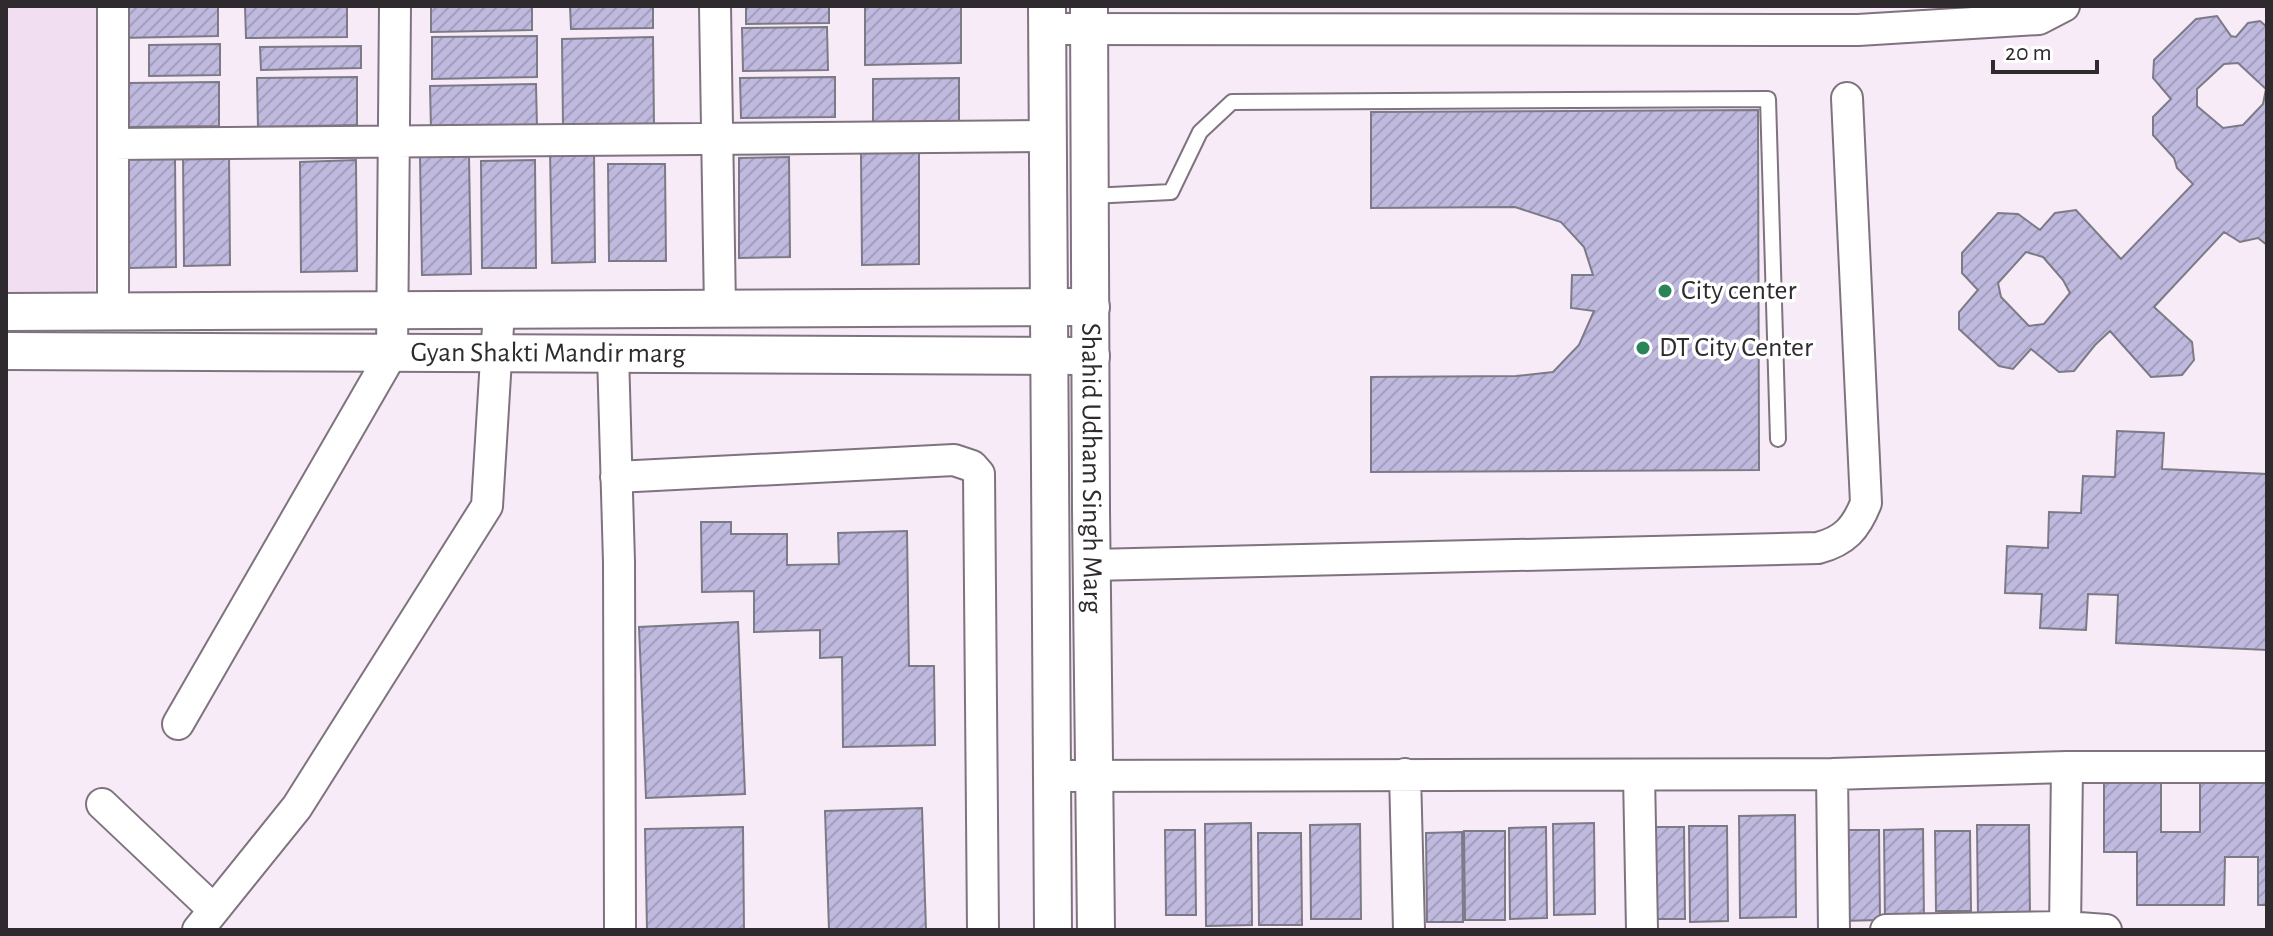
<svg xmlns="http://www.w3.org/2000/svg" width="2273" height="936" font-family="'Alegreya Sans',sans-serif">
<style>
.built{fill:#f1dff1}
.building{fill:url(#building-hatch);stroke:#7c7a87;stroke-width:2;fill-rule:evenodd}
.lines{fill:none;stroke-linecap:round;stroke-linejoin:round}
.service-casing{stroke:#7e737e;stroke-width:18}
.minor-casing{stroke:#7e737e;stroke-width:34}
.tertiary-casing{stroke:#7e737e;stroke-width:40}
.service{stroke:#fff;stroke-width:14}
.minor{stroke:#fff;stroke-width:30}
.tertiary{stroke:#fff;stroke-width:36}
.poi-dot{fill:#2a8459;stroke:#fff;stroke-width:3}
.labels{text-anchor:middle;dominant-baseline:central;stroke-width:7;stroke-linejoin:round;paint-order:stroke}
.poi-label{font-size:28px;fill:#2e2a2e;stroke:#fff;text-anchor:start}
.street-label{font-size:28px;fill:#2e2a2e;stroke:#fff}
</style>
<defs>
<pattern id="building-hatch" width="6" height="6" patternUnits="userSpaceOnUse" patternTransform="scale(2)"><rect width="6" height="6" fill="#bfb9de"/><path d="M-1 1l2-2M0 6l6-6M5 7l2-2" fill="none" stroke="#a49fbf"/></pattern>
</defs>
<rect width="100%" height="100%" fill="#f7ebf7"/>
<path class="built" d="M6 6H96L95 299H6Z"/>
<path class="building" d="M120 6H218V36L120 38Z
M245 6H347V37L246 38Z
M431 6H532V30L431 32Z
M570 6H653V28L571 29Z
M746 6H829V23L746 24Z
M865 6H961V63L865 65Z
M2217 16 2231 36 2236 37 2248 23 2260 21 2267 27V245L2258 238 2240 242 2224 232 2154 307 2192 342 2194 360 2182 375 2151 377 2110 331 2095 345 2074 371 2059 372 2031 349 2013 369 1999 366 1959 329V312L1978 290 1962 273V253L1998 213 2018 214 2040 230 2055 213 2076 210 2121 259 2193 184 2177 168 2174 158 2153 135V117L2171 99 2153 78 2154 60 2196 19ZM2238 63 2266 89 2263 104 2243 125 2223 128 2197 106V89L2224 64ZM2026 252 2043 257 2063 280 2070 293 2044 324 2029 326 2001 297 1998 283Z
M827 27 828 70 743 71 742 28Z
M537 36V77L432 79V37Z
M653 37 654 126 563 127 562 39Z
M220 44V75L149 76V45Z
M361 46V68L261 70 260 47Z
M357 77V125L258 127 257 78Z
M835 77V117L741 118 740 78Z
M959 78V122L873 123V79Z
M219 82V126L128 127V83Z
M536 84 537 127 431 129 430 86Z
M1758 110 1759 470 1371 472V377L1516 376 1553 372 1579 345 1594 311 1571 308 1572 275H1593L1584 247 1561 222 1515 207 1371 208V112Z
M594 149 595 262 552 263 550 150Z
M919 152V264L862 265 861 153Z
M229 153 230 265 184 266 183 154Z
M469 156 471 274 422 275 420 157Z
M789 157 790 257 739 258V158Z
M175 158 176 267 129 268 128 159Z
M356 160 357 271 301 272 300 162Z
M535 160 536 268H482L481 161Z
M608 164H665L666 261H609Z
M2117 431 2164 433 2162 469 2267 474V650L2116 643 2118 595 2088 594 2086 630 2040 628 2042 594 2005 593 2007 546 2048 548 2049 512 2081 513 2083 476 2115 477Z
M701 522H731V534H787V565L839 564 838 533 907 531 909 666H934L935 745 843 747 842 657 820 658V630L754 632V591L702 592Z
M738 622 745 794 646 798 639 627Z
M2104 778H2161V832H2200V778H2267V905H2258V857H2225L2224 905H2137V852H2104Z
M922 808 926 930H829L825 811Z
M1795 815 1796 917 1740 918 1739 816Z
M1251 823 1252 925 1206 926 1205 824Z
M1594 823 1595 914 1554 915 1553 824Z
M1360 824 1361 919H1311L1310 825Z
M1977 825H2029L2030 917 1978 918Z
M1689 826H1727L1728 921 1690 922Z
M743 827 744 930H647L645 829Z
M1546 827 1547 918 1510 919 1509 828Z
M1644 827H1684L1685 919H1645Z
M1923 829 1924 923H1885L1884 830Z
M1165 830H1195L1196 915H1166Z
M1840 830H1879L1880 920 1840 921Z
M1464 831H1505V920H1465Z
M1935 831H1970L1971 911H1936Z
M1462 832 1463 922H1427L1426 833Z
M1258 833H1301L1302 925H1259Z"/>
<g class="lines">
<g class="service-casing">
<path id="service" d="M1091 196 1171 192 1200 132 1232 102 1768 99 1778 439"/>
</g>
<g class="minor-casing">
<path id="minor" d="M715 6 720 309
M1047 29 1858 30 2039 19 2064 6
M113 144 1047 136
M113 312V6
M613 354 619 562 620 930
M616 477 954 460 972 466 979 474 983 930
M1092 565 1818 548C1845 541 1856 528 1866 503L1847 98
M178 724 392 353 395 6
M1405 774 1409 930
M1832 774 1834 930
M1639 775 1642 930
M1051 776 1832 774 2067 767H2267
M102 804 214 910
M198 930 297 807 487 506 499 310
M1886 930 2065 927 2106 930
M2065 930 2067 767"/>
</g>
<g class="tertiary-casing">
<g id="tertiary">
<path d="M1047 6 1053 930"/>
<path id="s1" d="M1089 6 1091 510 1096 930"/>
<path d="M6 312 1091 307"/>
<path id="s2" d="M6 351 1091 356"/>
</g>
</g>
<use href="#service" class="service"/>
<use href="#minor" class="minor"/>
<use href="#tertiary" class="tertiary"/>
</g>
<g class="poi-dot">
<circle cx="1665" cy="291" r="8"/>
<circle cx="1643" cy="348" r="8"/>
</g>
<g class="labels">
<g class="poi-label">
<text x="1681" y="291">City center</text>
<text x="1659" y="348">DT City Center</text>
</g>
<g class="street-label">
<text stroke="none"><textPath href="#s2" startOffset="542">Gyan Shakti Mandir marg</textPath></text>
<text stroke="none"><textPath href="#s1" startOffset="462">Shahid Udham Singh Marg</textPath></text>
</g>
</g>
<rect width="2273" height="936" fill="none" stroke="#2e2a2e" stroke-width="16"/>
<path d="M1993 60v12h104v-12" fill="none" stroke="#2e2a2e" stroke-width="4"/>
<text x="2005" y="60" font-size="24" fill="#2e2a2e" stroke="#ffffff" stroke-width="6" paint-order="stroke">20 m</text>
</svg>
